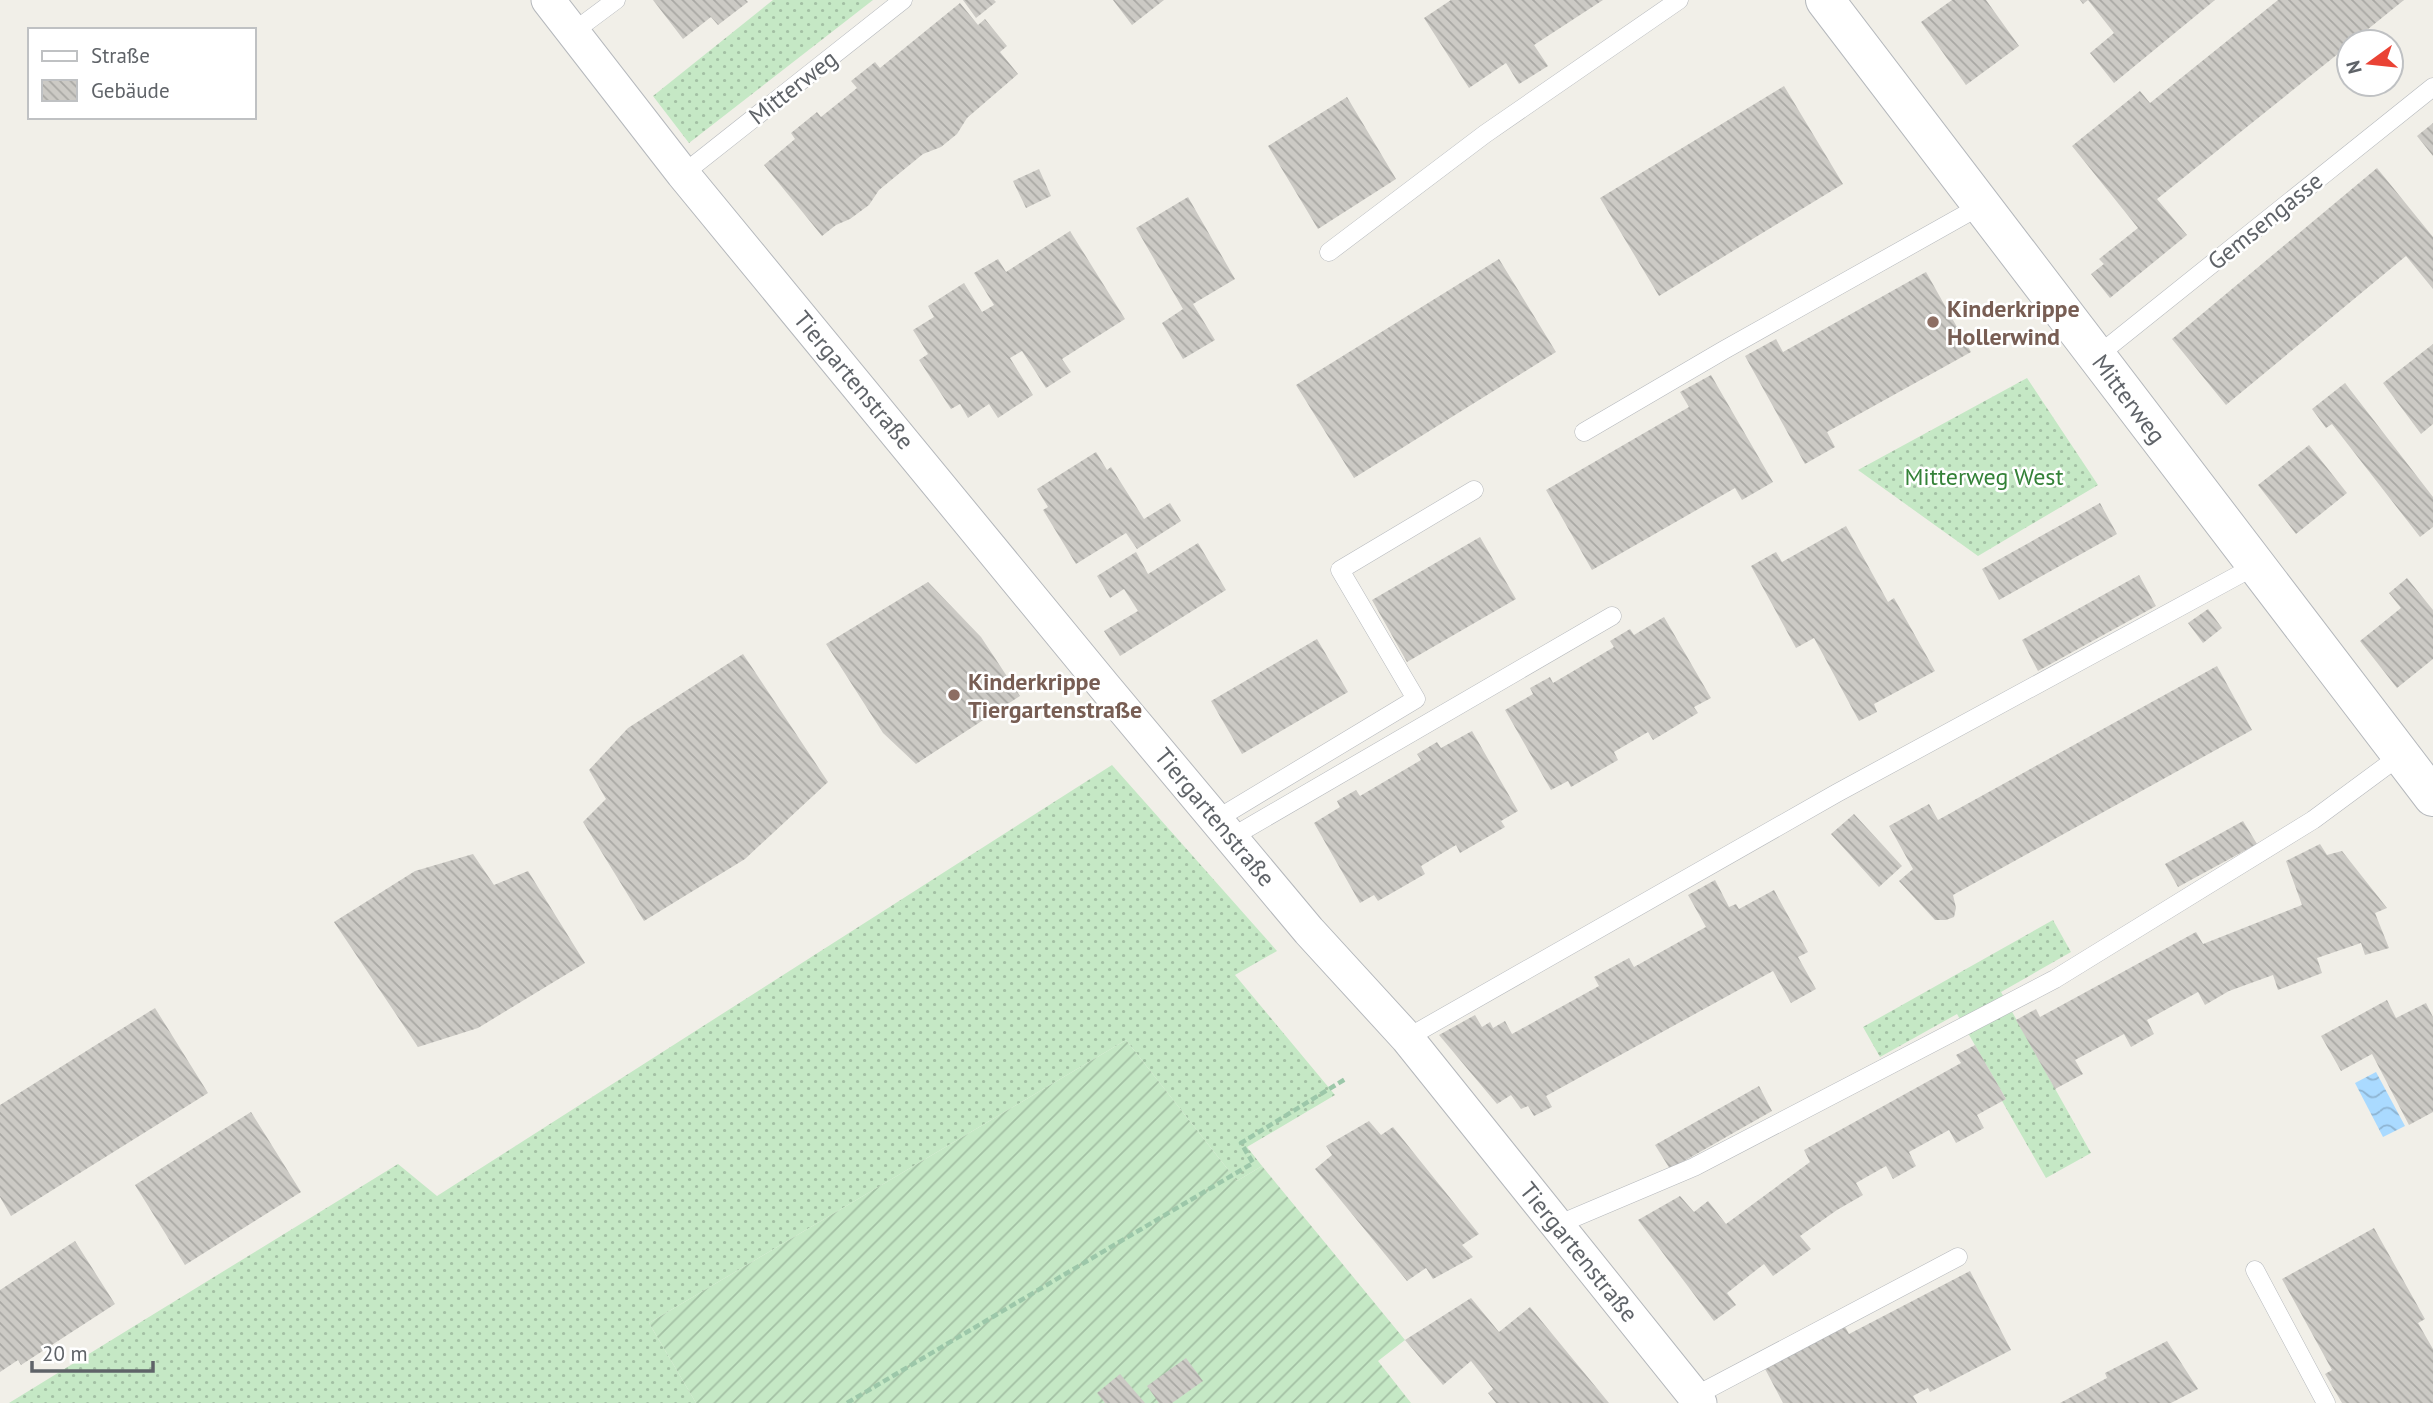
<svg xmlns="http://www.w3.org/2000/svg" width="2433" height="1403" font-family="'PT Sans',sans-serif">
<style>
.grass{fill:url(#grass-dots)}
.garden{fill:url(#garden-furrows)}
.water{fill:url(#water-waves)}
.building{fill:url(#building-back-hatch)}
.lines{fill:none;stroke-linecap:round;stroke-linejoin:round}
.service-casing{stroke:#b5b8bc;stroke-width:19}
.minor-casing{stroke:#b5b8bc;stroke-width:35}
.tertiary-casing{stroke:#b5b8bc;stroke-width:40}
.path{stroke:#9cc7a9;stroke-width:4.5;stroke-dasharray:7 3.5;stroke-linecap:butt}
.service{stroke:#fff;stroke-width:18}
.minor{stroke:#fff;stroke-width:33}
.tertiary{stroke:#fff;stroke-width:38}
.education-dot{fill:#8d6e63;stroke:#fff;stroke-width:2.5}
.labels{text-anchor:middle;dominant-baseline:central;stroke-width:5;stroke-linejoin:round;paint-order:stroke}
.street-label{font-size:24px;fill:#5f6368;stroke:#fff}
.education-label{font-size:24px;font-weight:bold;fill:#785e54;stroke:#fff;text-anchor:start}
.park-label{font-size:24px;fill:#348238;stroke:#fff}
</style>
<defs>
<pattern id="grass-dots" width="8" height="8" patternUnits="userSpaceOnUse" patternTransform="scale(1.75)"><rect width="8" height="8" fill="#c5e8c5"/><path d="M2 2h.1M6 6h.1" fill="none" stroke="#a3c0a4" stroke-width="1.8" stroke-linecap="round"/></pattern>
<pattern id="garden-furrows" width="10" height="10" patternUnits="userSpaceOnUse" patternTransform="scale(1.75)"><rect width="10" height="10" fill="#c5e8c5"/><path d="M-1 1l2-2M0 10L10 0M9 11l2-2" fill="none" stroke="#a3c0a4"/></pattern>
<pattern id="water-waves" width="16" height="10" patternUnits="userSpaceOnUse" patternTransform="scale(1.75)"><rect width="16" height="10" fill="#aadaff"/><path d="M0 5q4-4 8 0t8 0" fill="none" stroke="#8eb4d2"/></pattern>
<pattern id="building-back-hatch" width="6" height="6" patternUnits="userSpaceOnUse" patternTransform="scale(1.75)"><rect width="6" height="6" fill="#cccac5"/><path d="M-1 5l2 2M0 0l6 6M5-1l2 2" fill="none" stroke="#a9a8a4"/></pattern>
</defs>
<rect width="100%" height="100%" fill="#f1efe8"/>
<path class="grass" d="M773 0H873L689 143 653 96Z
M2027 378 2098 485 1978 556 1858 470Z
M1112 765 1277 951 1235 975 1335 1095 1247 1147 1262 1166 1237 1181 1126 1040 649 1323 696 1403H9L398 1164 437 1196Z
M2053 920 2071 952 2001 992 2091 1153 2046 1178 2002 1101 2006 1099 1957 1014 1880 1057 1863 1027Z"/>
<path class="garden" d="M1126 1040 1237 1181 1262 1166 1405 1340 1378 1361 1411 1403H696L649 1323Z"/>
<path class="water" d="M2376 1072 2405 1126 2383 1137 2355 1083Z"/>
<path class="building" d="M653 0H746L748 2 718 25 711 17 683 39Z
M963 0H994L996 2 976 18Z
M1113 0H1164L1132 25Z
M1451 0H1603L1534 45 1548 66 1519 84 1506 63 1469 88 1424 18Z
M1952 0H1986L2019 46 1966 85 1921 22Z
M2080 0H2215L2114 83 2090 53 2114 33 2088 0 2083 4Z
M2278 0H2404L2352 42H2349V45L2157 199 2187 235 2110 298 2091 274 2104 264 2099 259 2138 228 2072 146 2140 91 2150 103Z
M960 3 978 25 985 19 1007 46 1000 52 1018 74 967 118 957 134 941 147 923 154 879 190 869 205 850 219 836 225 822 236 764 165 795 139 791 133 817 112 821 117 857 88 851 81 875 62 880 68Z
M1784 86 1843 184 1659 296 1600 198Z
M1347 97 1396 179 1318 229 1268 146Z
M2433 123V156L2417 136Z
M2377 168 2433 237V289L2406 256 2226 405 2172 339Z
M1039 169 1051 196 1026 208 1013 181Z
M1188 197 1235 279 1193 304 1215 340 1183 359 1162 323 1183 309 1136 228Z
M1070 231 1125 319 1062 359 1071 372 1046 388 1022 351 1010 358 1033 395 998 418 989 404 968 418 960 404 951 409 919 360 928 354 913 330 934 317 928 306 964 283 982 312 994 305 974 273 998 259 1006 272Z
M1499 259 1556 352 1354 478 1296 385Z
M1926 272 1971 352 1827 432 1835 447 1805 464 1745 356 1776 339 1783 352Z
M2433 344V424L2421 434 2383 383Z
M1711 375 1773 482 1742 500 1735 488 1592 570 1546 490 1689 407 1680 392Z
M2345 383 2433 497V527L2420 537 2332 424 2326 428 2312 409Z
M2309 445 2347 493 2296 534 2258 485Z
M1096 452 1107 470 1111 467 1144 519 1170 503 1181 521 1137 549 1126 533 1076 564 1043 510 1048 507 1037 489Z
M2100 503 2117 534 1999 600 1982 569Z
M1846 526 1888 602 1894 598 1935 671 1874 704 1877 712 1859 721 1814 638 1796 648 1751 566 1776 552 1782 562Z
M1480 537 1516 599 1407 662 1372 600Z
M1198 543 1226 590 1120 656 1104 631 1138 611 1124 589 1110 598 1097 576 1136 552 1148 574Z
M2139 575 2156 606 2038 671 2022 640Z
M2407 578 2433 610V659L2397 688 2360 641 2401 608 2389 593Z
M928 582 981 637 1020 696 916 764 883 733 826 644Z
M2208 609 2222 628 2203 643 2188 623Z
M1664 617 1711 698 1694 707 1698 713 1653 740 1648 732 1614 752 1618 760 1571 787 1568 781 1551 790 1505 710 1533 694 1530 688 1550 677 1553 683 1614 647 1610 641 1630 629 1634 635Z
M1317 639 1348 692 1242 754 1211 701Z
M743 654 828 782 745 859 644 921 583 822 606 799 589 770 628 728Z
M2217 666 2252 730 1953 895 1956 908 1954 917 1946 920H1935L1899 881 1913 869 1889 826 1929 804 1938 820Z
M1472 731 1518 811 1501 821 1505 827 1460 853 1456 845 1421 866 1425 874 1378 901 1374 895 1360 903 1314 823 1340 807 1337 801 1356 790 1360 796 1421 760 1417 754 1437 742 1441 748Z
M1854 814 1902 866 1879 887 1831 834Z
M2243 821 2257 844 2178 887 2165 864Z
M2320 844 2327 855 2342 851 2387 908 2375 913 2389 948 2365 955 2361 943 2317 958 2322 973 2278 990 2273 975 2229 991 2205 1005 2198 992 2147 1020 2154 1034 2131 1047 2124 1034 2075 1060 2083 1074 2055 1089 2016 1020 2036 1009 2040 1017 2196 932 2203 944 2302 905 2286 861Z
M473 854 494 885 528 871 585 963 478 1028 418 1047 334 922 415 871Z
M1715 880 1729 907 1736 904 1739 909 1774 890 1808 952 1798 957 1816 989 1791 1003 1773 971 1546 1096 1552 1107 1534 1116 1528 1106 1521 1109 1511 1095 1497 1104 1439 1035 1475 1015 1482 1027 1490 1022 1493 1028 1505 1021 1512 1034 1599 986 1594 977 1629 958 1634 967 1704 928 1706 927 1688 895Z
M2387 1000 2396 1018 2426 1003 2433 1017V1112L2409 1125 2372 1054 2341 1071 2321 1036Z
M155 1008 208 1093 11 1216 0 1197V1105Z
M1975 1045 2006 1099 1977 1115 1984 1128 1956 1143 1949 1130 1909 1152 1916 1166 1893 1179 1886 1166 1856 1183 1863 1195 1837 1210 1800 1236 1811 1249 1773 1276 1764 1264 1727 1293 1736 1305 1714 1321 1638 1220 1680 1196 1694 1212 1708 1201 1726 1224 1810 1162 1804 1150 1961 1063 1956 1055Z
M1759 1086 1772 1111 1670 1169 1655 1145Z
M251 1112 301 1192 185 1265 135 1185Z
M1369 1121 1381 1135 1393 1127 1479 1234 1462 1245 1473 1257 1433 1279 1426 1268 1407 1281 1315 1169 1332 1155 1326 1146Z
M2374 1228 2425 1319 2418 1323 2433 1349V1403H2342L2325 1374 2332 1370 2282 1279Z
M75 1241 115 1304 21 1365 18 1360 0 1372V1290Z
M1970 1271 2011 1350 1930 1392 1928 1388 1913 1396 1917 1403H1783L1764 1367 1844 1325 1849 1334Z
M1471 1298 1499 1332 1530 1307 1609 1403H1496L1488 1393 1493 1389 1471 1361 1443 1385 1405 1340Z
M2167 1341 2198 1389 2171 1403H2060L2107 1378 2105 1373Z
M1186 1358 1203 1381 1172 1403H1159L1147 1386Z
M1120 1374 1145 1403H1105L1097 1393Z"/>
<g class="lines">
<g class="service-casing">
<path id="service" d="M573 32 616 0
M683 174 903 0
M1329 252 1485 134 1679 0
M2097 356 2433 87
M1584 432 1724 350 1982 205
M1217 819 1416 699 1340 570 1474 490
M1232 837 1612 616
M1407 1038 1837 793 2257 565
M1557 1225 1694 1167 2055 979 2313 820 2401 755
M2255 1270 2326 1403
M1695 1396 1958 1257"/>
</g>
<g class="minor-casing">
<path id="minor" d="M548 0 683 174 1104 686 1309 931 1407 1038 1700 1403"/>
</g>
<g class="tertiary-casing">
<path id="tertiary" d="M1825 0 2433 797"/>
</g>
<path class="path" d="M847 1403 1253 1163 1241 1143 1347 1078"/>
<use href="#service" class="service"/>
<use href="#minor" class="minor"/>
<use href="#tertiary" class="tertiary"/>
</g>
<g class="education-dot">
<circle cx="1933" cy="322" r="7"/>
<circle cx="954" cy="695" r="7"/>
</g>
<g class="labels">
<g class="street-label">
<text transform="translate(793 87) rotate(-38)">Mitterweg</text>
<text transform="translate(2265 221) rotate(-39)">Gemsengasse</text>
<text transform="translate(854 380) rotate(50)">Tiergartenstraße</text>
<text transform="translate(2129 399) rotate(53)">Mitterweg</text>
<text transform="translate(1215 817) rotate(50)">Tiergartenstraße</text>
<text transform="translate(1579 1252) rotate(51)">Tiergartenstraße</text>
</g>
<g class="education-label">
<text x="1947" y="308">Kinderkrippe<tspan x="1947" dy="28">Hollerwind</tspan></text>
<text x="968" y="681">Kinderkrippe<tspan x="968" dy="28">Tiergartenstraße</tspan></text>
</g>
<g class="park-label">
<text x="1984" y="476">Mitterweg West</text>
</g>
</g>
<rect x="28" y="28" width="228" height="91" fill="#ffffff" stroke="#bfc1c3" stroke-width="2"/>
<rect x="42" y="51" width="35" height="10" fill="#ffffff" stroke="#bfc1c3" stroke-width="2"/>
<text x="91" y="63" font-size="21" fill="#5f6368">Straße</text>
<rect x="42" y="80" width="35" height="21" fill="url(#building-back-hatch)" stroke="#bfc1c3" stroke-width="2"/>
<text x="91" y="98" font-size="21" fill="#5f6368">Gebäude</text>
<g transform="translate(2370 63) rotate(255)"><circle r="33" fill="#ffffff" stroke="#bfc1c3" stroke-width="2"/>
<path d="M0-5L12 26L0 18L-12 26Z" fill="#ea4335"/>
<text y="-10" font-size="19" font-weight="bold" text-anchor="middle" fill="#5f6368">N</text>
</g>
<path d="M32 1361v10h121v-10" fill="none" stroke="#5f6368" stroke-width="3.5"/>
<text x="42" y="1361" font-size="21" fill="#5f6368" stroke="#ffffff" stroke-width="5" paint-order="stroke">20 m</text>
</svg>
